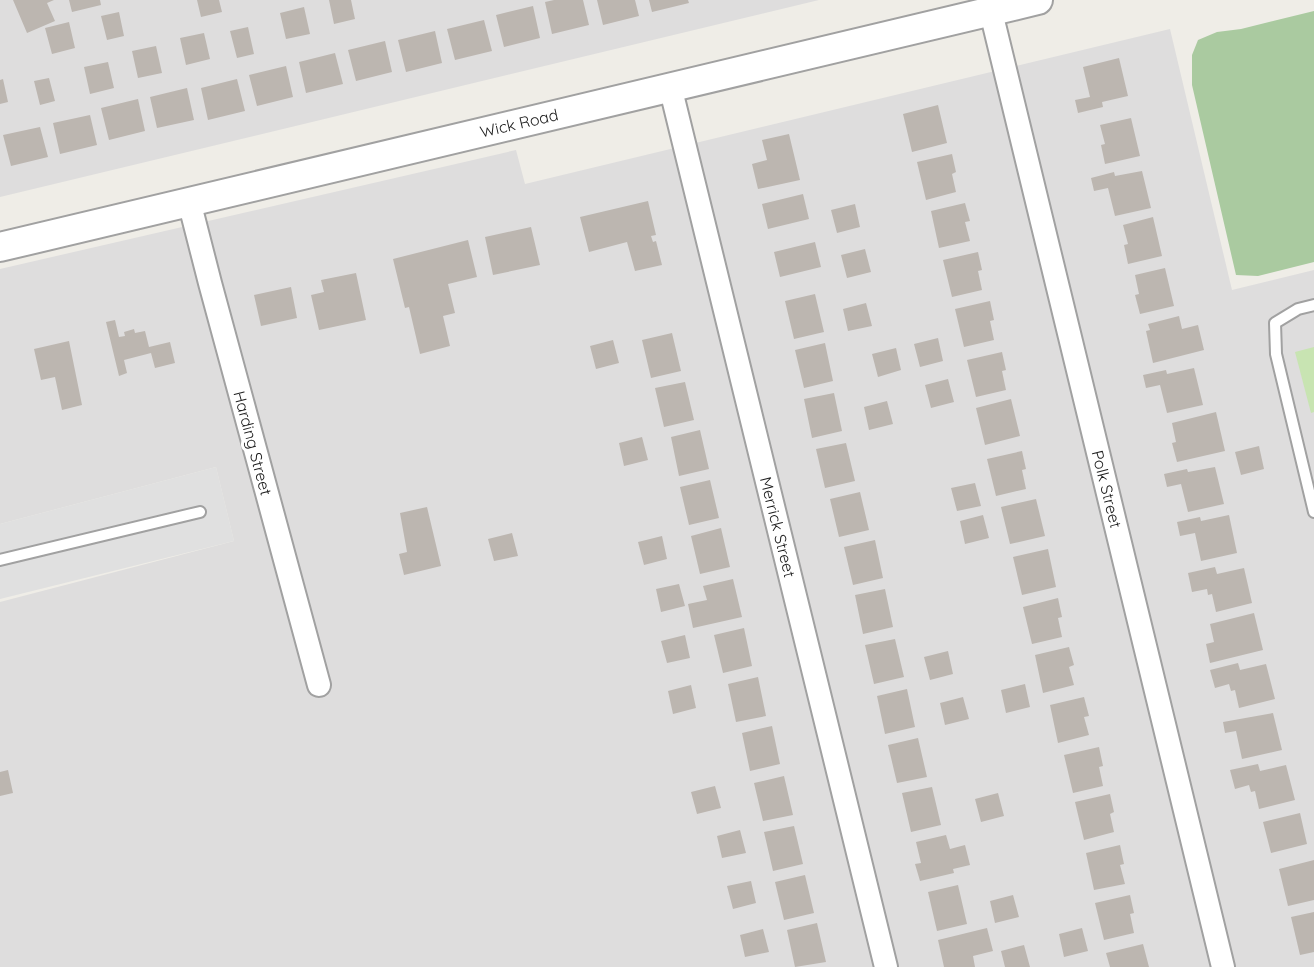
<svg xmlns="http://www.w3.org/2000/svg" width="1314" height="967" font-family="Quicksand,sans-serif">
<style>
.residential{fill:#dedddd}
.grass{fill:#c8e4b2}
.forest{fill:#aacaa0}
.parking{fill:#e0e0e0}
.building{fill:#bcb6b0}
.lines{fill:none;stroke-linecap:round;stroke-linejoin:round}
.service-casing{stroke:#a1a1a1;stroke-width:14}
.minor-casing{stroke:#a1a1a1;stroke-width:26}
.tertiary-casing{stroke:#a1a1a1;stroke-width:32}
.service{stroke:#fff;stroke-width:10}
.minor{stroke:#fff;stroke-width:22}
.tertiary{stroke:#fff;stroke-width:28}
.labels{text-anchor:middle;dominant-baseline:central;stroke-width:6;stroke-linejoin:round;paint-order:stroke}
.street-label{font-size:16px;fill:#202020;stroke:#fff}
</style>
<rect width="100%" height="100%" fill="#efede7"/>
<path class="residential" d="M0 0H819L0 197Z
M1170 29 1232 290 1314 270V967H0V602L234 541 216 467 0 524V269L516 150 525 184Z"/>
<path class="grass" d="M1314 347V412L1311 413 1295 352Z"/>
<path class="forest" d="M1314 11V262L1258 276 1236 275 1192 85V55L1198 40 1217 32 1241 29Z"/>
<path class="parking" d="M216 467 234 541 0 599V524Z"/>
<path class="building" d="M13 0H54L47 3 55 21 27 33Z
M69 0H100L101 5 72 12Z
M197 0H219L222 12 201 17Z
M329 0H351L355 19 334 24Z
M554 0H583L589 25 552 34 545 2Z
M597 0H635L639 16 603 25Z
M649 0H688L689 3 652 12Z
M533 6 540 38 504 47 496 15Z
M304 7 310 34 286 39 280 13Z
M119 12 124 36 107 40 101 16Z
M484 20 492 51 455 60 447 29Z
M69 22 75 48 52 54 45 28Z
M248 27 254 54 237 58 230 31Z
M435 31 442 63 406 72 398 40Z
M204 33 210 59 186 65 180 38Z
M385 41 392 72 356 81 348 50Z
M156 46 162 73 138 78 132 51Z
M335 53 343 84 306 93 299 62Z
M1119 58 1128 96 1102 102 1103 107 1078 113 1075 100 1090 97 1083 67Z
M108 62 114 88 90 94 84 67Z
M286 66 293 97 257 106 249 75Z
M49 78 55 101 40 105 34 81Z
M3 79 8 102 0 104V80Z
M237 79 245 111 208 120 201 88Z
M187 88 194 120 157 128 150 97Z
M138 99 145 131 109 140 101 108Z
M938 105 947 143 912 152 903 114Z
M90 115 97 145 60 154 53 123Z
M1131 118 1140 156 1105 164 1101 145 1105 144 1100 125Z
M40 127 48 157 11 166 3 135Z
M789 134 800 180 758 189 752 164 767 160 762 140Z
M952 154 956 172 952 174 956 192 926 200 917 162Z
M1142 171 1151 208 1115 216 1108 188 1094 191 1091 178 1114 172 1115 176Z
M803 194 809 219 768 229 762 204Z
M648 201 656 235 651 236 653 242 656 241 662 265 635 271 627 242 589 252 580 217Z
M965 203 970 221 965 222 970 241 939 248 931 211Z
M855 204 860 227 837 233 831 210Z
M1153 217 1162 256 1128 264 1124 245 1128 244 1123 225Z
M531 227 540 265 493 275 485 237Z
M468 240 477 277 448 284 455 313 443 316 450 346 420 354 409 307 405 308 393 259Z
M815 242 821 267 780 277 774 252Z
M865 249 871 272 847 278 841 255Z
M978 252 982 270 978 271 982 290 952 297 943 260Z
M1165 268 1174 306 1140 314 1135 295 1139 294 1135 275Z
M356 273 366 320 319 330 311 295 324 292 321 280Z
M291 287 297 318 261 326 254 295Z
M815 294 824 332 794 339 785 301Z
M990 301 994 320 990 321 994 340 964 347 955 309Z
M866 303 872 326 848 331 843 309Z
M1179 316 1182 329 1198 325 1204 350 1153 363 1146 331 1150 330 1148 324Z
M115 320 119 337 125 336 124 332 134 329 135 333 145 331 149 347 170 342 175 363 155 368 151 353 124 360 127 373 119 376 106 322Z
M672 333 681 371 651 378 642 340Z
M938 338 943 361 920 367 914 344Z
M613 340 619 363 596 369 590 346Z
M69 341 82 405 62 410 55 377 41 380 34 349Z
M825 343 833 381 804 388 795 350Z
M896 348 901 370 878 377 872 354Z
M1002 352 1006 370 1002 371 1006 390 976 397 967 360Z
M1194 368 1203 405 1167 413 1160 385 1146 388 1143 375 1166 370 1167 374Z
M948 379 954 402 931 408 925 385Z
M685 382 694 420 664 427 655 388Z
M834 393 842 431 812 438 804 399Z
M1011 399 1020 436 985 445 976 408Z
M887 401 893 424 869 430 864 407Z
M1216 412 1225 451 1177 462 1172 443 1176 442 1172 423Z
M700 430 709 469 679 476 671 437Z
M642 437 648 460 624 466 619 443Z
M846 443 855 481 825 488 816 449Z
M1259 446 1264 469 1241 475 1235 452Z
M1022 451 1026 469 1022 470 1026 489 996 496 987 459Z
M1215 467 1224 504 1188 512 1181 484 1167 487 1164 474 1187 469 1188 472Z
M710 480 719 518 689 525 680 487Z
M975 483 981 506 957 511 951 488Z
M860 492 869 530 839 537 830 499Z
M1036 499 1045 536 1010 544 1001 507Z
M427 507 441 566 404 575 399 554 407 552 400 513Z
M983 515 989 538 965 544 960 521Z
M1229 515 1237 553 1201 561 1195 533 1180 536 1177 522 1200 517 1201 521Z
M721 528 730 567 700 574 691 536Z
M512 533 518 556 494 561 488 539Z
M662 536 667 559 644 565 638 542Z
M875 540 883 578 853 585 844 547Z
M1048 549 1056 587 1022 595 1013 557Z
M1215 567 1217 574 1244 568 1252 603 1216 612 1212 594 1208 595 1207 589 1192 592 1188 573Z
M733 579 742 617 693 628 688 604 707 600 703 586Z
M679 584 685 606 661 612 656 589Z
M885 589 893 627 863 634 855 595Z
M1058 598 1062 617 1058 618 1062 637 1032 644 1023 607Z
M1254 613 1263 650 1210 663 1206 644 1214 642 1210 624Z
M744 628 752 666 723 673 714 635Z
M685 635 690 658 667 663 661 641Z
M895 639 904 677 874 684 865 645Z
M1069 647 1074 665 1069 667 1074 685 1043 693 1035 655Z
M948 651 953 674 930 680 924 657Z
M1238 663 1240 670 1266 664 1275 699 1239 708 1235 690 1231 691 1229 684 1215 688 1210 670Z
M758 677 766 716 736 722 728 684Z
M1025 684 1030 707 1006 713 1001 690Z
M691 685 696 708 673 714 668 691Z
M907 689 915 727 885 734 877 696Z
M963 697 969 719 945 725 940 703Z
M1084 697 1089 716 1084 717 1089 735 1058 743 1050 705Z
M1273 713 1282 750 1242 759 1236 731 1225 733 1223 722Z
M772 726 780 764 750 771 742 733Z
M918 738 927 777 897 783 888 745Z
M1099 747 1103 766 1099 767 1103 786 1073 793 1064 755Z
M1258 764 1260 771 1286 765 1295 800 1259 809 1255 791 1251 792 1249 785 1235 789 1230 770Z
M8 770 13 793 0 796V772Z
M784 776 793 815 763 821 754 783Z
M715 786 721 808 697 814 691 792Z
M932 787 941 825 911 832 902 793Z
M998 793 1004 816 981 822 975 799Z
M1110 794 1114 812 1110 814 1114 832 1084 840 1075 802Z
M1300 813 1307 844 1271 853 1263 822Z
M794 826 803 864 773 871 764 832Z
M740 830 746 853 722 858 717 836Z
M946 835 950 849 965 845 970 865 953 869 954 873 920 881 915 864 921 863 916 842Z
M1120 845 1124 864 1120 865 1125 884 1094 890 1086 853Z
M1314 860V900L1288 906 1279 869Z
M805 875 814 913 784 920 775 882Z
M751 881 756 903 733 909 727 886Z
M958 885 967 924 937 931 928 892Z
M1013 895 1019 917 995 923 990 901Z
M1130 895 1134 913 1130 914 1134 933 1104 940 1095 903Z
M1314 912V952L1300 955 1291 917Z
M817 923 826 962 795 967 787 930Z
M987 928 993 951 973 956 975 967H944L938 940Z
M1082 928 1088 951 1064 957 1059 934Z
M763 929 769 952 745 957 740 935Z
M1143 944 1149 967H1110L1106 953Z
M1024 945 1030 967H1005L1001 951Z"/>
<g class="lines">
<g class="service-casing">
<path id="service" d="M1314 305 1298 309 1275 323 1276 354 1314 512
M0 560 200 512"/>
</g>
<g class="minor-casing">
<path id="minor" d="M991 12 1223 967
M670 86 886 967
M189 201 210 283 319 685"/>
</g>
<g class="tertiary-casing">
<path id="tertiary" d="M0 247 1038 0"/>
</g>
<use href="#service" class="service"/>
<use href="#minor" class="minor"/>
<use href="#tertiary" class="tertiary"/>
</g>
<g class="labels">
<g class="street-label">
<text transform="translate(519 123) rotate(-13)">Wick Road</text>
<text transform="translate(253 443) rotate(75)">Harding Street</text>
<text transform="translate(1107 489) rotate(76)">Polk Street</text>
<text transform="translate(778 527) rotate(76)">Merrick Street</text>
</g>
</g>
</svg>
